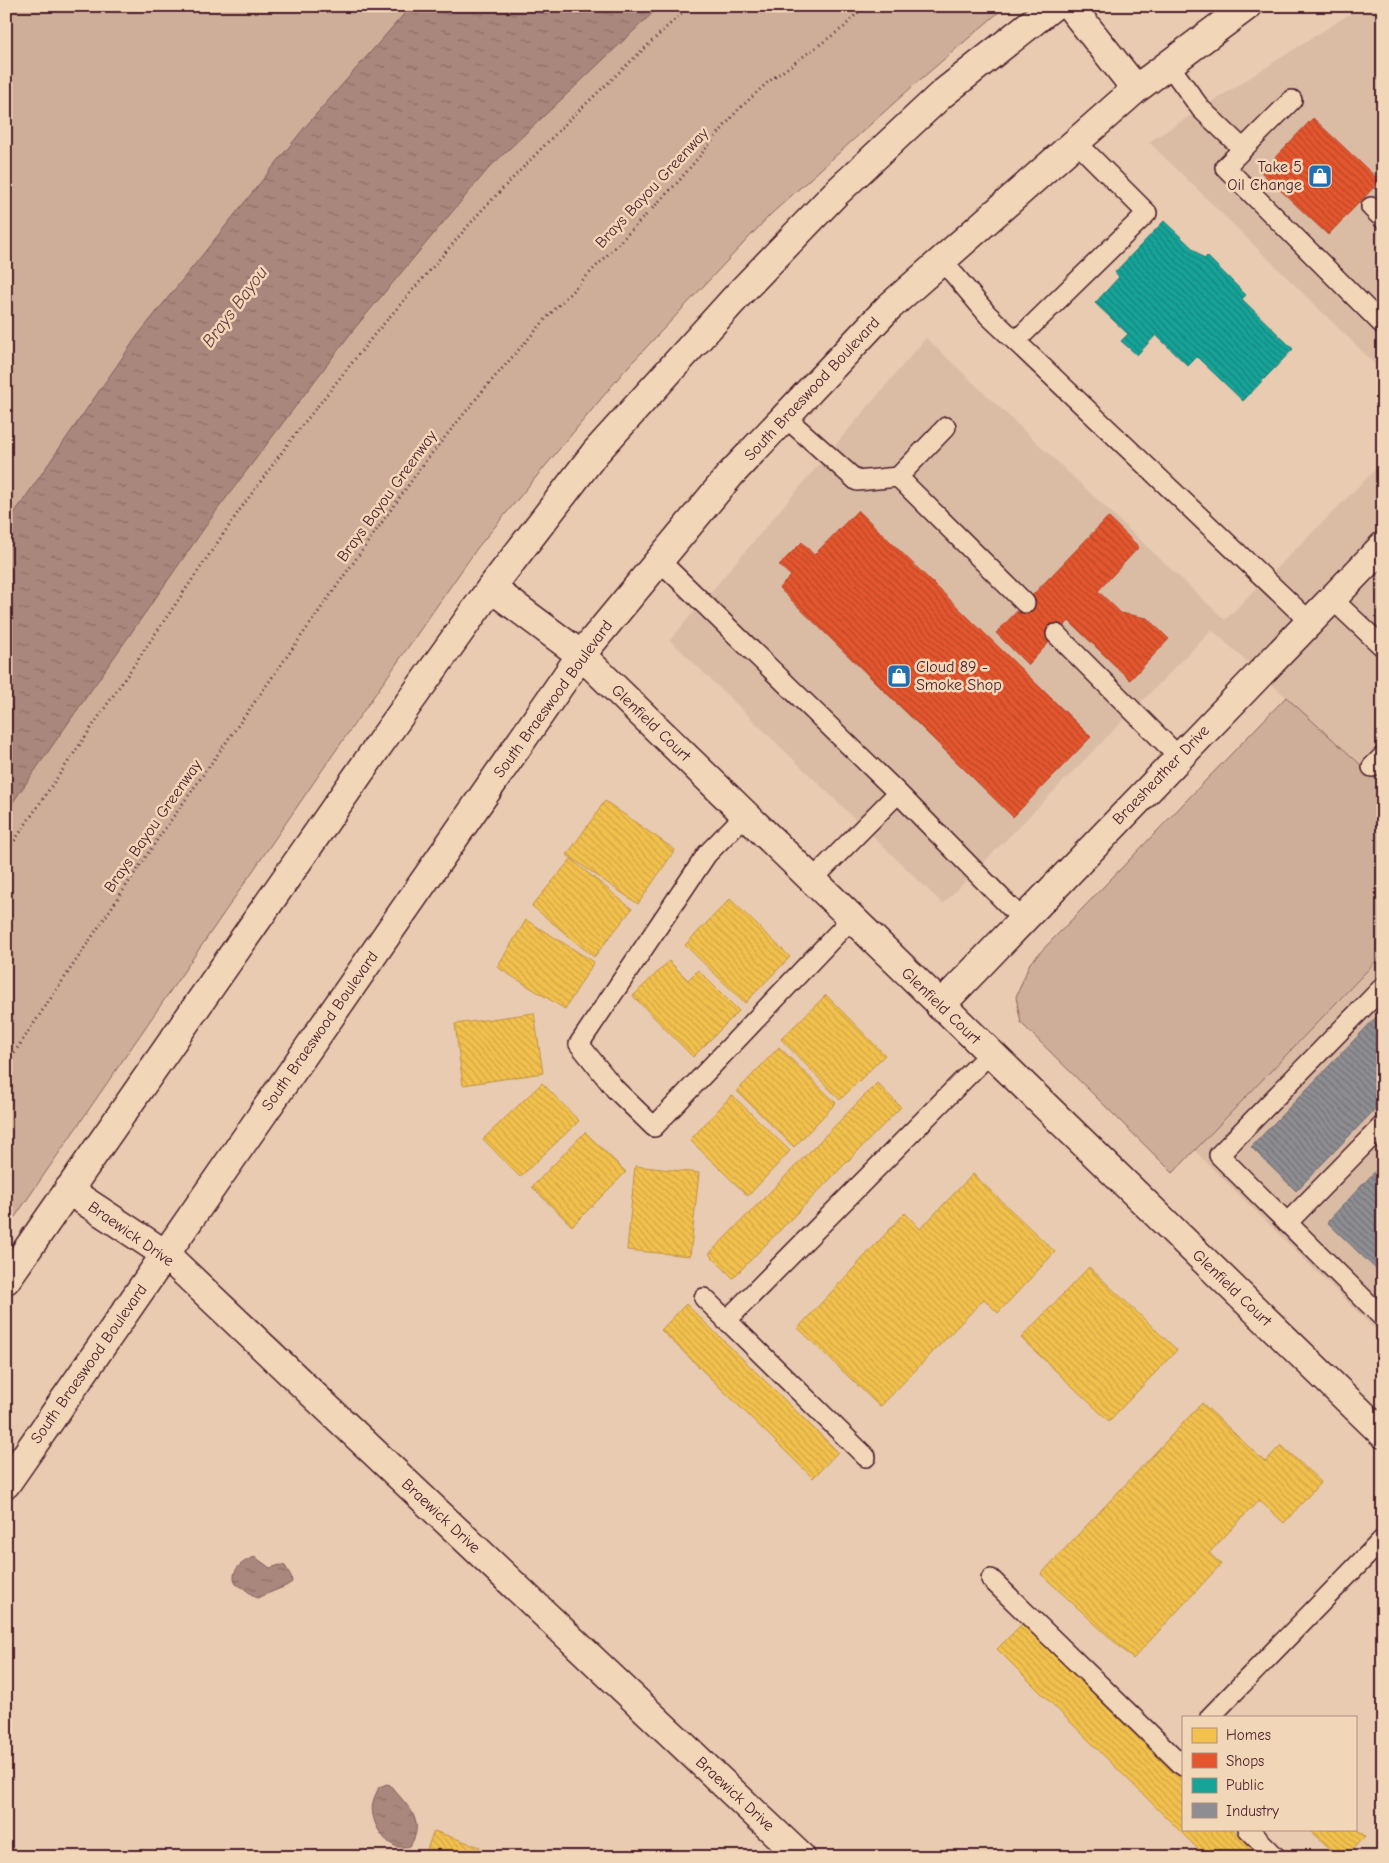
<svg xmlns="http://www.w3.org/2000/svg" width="1389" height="1863" font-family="'Comic Neue',sans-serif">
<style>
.built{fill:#dabca5}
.green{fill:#ceae99;stroke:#8c6662}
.water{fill:url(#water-ripples);stroke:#845d5b}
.homes{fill:url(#homes-back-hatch);stroke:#c09044}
.shops{fill:url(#shops-back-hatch);stroke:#b6462d}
.public{fill:url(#public-back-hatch);stroke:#267b77}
.industry{fill:url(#industry-back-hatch);stroke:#796c73}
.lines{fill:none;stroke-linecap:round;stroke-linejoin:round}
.lane-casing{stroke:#4a1f2b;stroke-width:22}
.street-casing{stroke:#4a1f2b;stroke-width:31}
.secondary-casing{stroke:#4a1f2b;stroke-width:31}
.path{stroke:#4a1f2b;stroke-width:3;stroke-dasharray:1 4;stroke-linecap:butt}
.lane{stroke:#f2d6b8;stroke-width:19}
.street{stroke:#f2d6b8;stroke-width:28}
.secondary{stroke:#f2d6b8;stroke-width:28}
.labels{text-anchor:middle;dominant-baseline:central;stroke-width:5;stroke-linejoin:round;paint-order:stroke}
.poi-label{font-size:16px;fill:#4a1f2b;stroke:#f2d6b8;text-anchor:end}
.street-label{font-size:16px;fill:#4a1f2b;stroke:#f2d6b8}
.water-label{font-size:18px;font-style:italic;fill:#62393f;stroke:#f2d6b8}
</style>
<defs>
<pattern id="water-ripples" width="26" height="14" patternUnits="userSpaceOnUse" patternTransform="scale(1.25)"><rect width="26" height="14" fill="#aa877b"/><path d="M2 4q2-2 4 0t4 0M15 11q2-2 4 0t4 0" fill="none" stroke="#8c6e65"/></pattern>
<pattern id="homes-back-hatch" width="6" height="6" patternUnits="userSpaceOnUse" patternTransform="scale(1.25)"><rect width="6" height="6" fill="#f2c14e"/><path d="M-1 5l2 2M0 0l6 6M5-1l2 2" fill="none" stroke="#d1a544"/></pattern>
<pattern id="shops-back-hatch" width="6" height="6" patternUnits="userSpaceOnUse" patternTransform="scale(1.25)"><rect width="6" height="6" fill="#e4572e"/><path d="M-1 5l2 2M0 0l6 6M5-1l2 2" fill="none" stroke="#bb4727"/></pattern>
<pattern id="public-back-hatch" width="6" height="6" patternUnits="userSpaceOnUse" patternTransform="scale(1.25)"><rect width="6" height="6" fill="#17a398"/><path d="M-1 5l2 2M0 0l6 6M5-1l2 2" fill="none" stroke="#17847c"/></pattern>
<pattern id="industry-back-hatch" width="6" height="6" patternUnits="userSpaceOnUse" patternTransform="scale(1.25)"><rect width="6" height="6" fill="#8d8d92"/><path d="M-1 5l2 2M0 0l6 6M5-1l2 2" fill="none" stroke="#757377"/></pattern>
</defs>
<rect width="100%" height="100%" fill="#e8cbb0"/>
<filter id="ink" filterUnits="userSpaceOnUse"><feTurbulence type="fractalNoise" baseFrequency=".02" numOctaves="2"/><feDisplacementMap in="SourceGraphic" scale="10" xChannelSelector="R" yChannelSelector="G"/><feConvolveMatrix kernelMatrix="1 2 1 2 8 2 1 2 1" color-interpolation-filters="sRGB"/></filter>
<g filter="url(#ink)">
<path class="built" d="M1362 6H1383V372L1149 142Z
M926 338 1225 620 1383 462V785L1212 630 943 904 670 640Z
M1383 954V1337L1194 1150Z"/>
<path class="green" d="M6 6H1006L914 85 770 215 625 370 478 547 325 766 6 1230Z
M1286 697 1383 785V954L1173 1173 1021 1023 1016 997 1030 963Z"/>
<path class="water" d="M411 6H660L489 168 354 329 217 510 6 812V525L138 335 305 127Z
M255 1557 270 1568 280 1565 285 1566 291 1576 292 1582 286 1586 257 1598C250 1594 245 1588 236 1584 229 1571 242 1561 255 1557Z
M387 1784 390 1785C406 1805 427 1820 410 1846 407 1847 402 1847 398 1847 382 1843 369 1818 373 1802 374 1797 377 1792 379 1787Z"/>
<path class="homes" d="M605 801 675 850 638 904 567 855Z
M571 859 632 909 594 957 532 906Z
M730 899 790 957 745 1003 685 945Z
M526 920 594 962 565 1009 497 967Z
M669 961 688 980 698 970 739 1011 693 1057 633 996Z
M826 995 885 1055 840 1100 781 1039Z
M534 1013 543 1073 463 1085 455 1024Z
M779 1047 836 1103 794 1147 737 1091Z
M542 1083 579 1121 520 1177 483 1139Z
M877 1083 901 1107 733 1278 709 1254Z
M732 1095 790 1151 748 1196 690 1140Z
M585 1132 626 1172 572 1226 532 1187Z
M635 1166 699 1173 690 1256 627 1250Z
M973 1174 1055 1252 998 1313 984 1299 880 1407 798 1328 905 1213 920 1229Z
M1089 1267 1177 1350 1109 1421 1021 1338Z
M686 1304 838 1452 813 1478 661 1330Z
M1202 1403 1265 1462 1281 1445 1321 1482 1284 1523 1259 1500 1209 1553 1221 1564 1133 1659 1041 1574Z
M1024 1622 1183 1780V1829H1233L1260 1857H1206L997 1649Z
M1355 1828 1365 1836 1345 1857H1339L1309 1829H1355Z
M434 1831 480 1847 476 1857H424Z"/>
<path class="shops" d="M1313 118 1380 181 1328 235 1261 172Z
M858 510 1091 737 1013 817 779 588 791 576 779 565 802 542 814 555Z
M1108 517 1139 547 1098 591 1121 613 1147 618 1169 639 1130 680 1069 621 1028 665 996 633Z"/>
<path class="public" d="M1164 221 1204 259 1207 256 1246 295 1242 299 1293 349 1243 401 1197 357 1188 366 1156 335 1137 355 1121 341 1128 334 1095 303 1119 277 1115 272Z"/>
<path class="industry" d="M1383 1010V1101L1296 1191 1251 1147Z
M1383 1163V1276L1327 1222Z"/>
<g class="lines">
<g class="lane-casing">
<path id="lane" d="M1169 65 1201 109 1243 149
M1292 100 1225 167 1382 324 1383 322
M1371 207 1383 219
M942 260 988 315 1310 622
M1016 341 1147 213 1076 142
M785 417 857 481 898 477 1025 603
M898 477 946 427
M660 561 898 793 1023 920
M1332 599 1383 647
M1056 634 1179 757
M1372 767 1383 756
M745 815 707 854 579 1044 615 1089 654 1127 852 918
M812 880 898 793
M1383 987 1219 1155 1383 1318
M1287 1223 1383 1125
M704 1298 866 1457
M726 1321 990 1053
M991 1579 1183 1766
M1210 1717 1383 1539
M1248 1829 1276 1857"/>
</g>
<g class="street-casing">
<path id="street" d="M491 588 581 655 1383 1434
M940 1006 1383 546
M68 1190 165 1254 801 1857"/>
</g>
<g class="secondary-casing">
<path id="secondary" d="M1070 6 1136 89
M6 1280 381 742 491 588 595 453 738 295 835 194 942 94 1053 6
M6 1484 581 655 730 475 888 308 1136 89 1247 6"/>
</g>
<path class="path" d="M6 853 239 511 293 437 374 335 481 211 569 120 689 6
M6 1065 159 837 424 463 485 388 551 313 678 182 737 111 768 82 844 27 864 6"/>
<use href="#lane" class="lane"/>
<use href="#street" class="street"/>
<use href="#secondary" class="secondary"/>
</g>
</g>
<defs>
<g id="shop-square" transform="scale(1.25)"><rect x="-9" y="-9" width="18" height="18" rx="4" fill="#1f6fb2" stroke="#f2d6b8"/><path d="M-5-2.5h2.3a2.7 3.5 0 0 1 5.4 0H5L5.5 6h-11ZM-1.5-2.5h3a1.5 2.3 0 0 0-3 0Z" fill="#fff"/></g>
</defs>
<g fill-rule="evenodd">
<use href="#shop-square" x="1320" y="176"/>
<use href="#shop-square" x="899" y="676"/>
</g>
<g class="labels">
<g class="poi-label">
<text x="1302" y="167">Take 5<tspan x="1302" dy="18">Oil Change</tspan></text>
<text x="916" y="667" text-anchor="start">Cloud 89 -<tspan x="916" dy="18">Smoke Shop</tspan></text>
</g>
<g class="street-label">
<text transform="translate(652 188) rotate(-47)">Brays Bayou Greenway</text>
<text transform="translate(812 389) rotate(-47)">South Braeswood Boulevard</text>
<text transform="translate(387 496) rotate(-54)">Brays Bayou Greenway</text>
<text transform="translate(553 699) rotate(-54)">South Braeswood Boulevard</text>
<text transform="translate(651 723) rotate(44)">Glenfield Court</text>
<text transform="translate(1161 775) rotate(-46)">Braesheather Drive</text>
<text transform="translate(153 826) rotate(-55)">Brays Bayou Greenway</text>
<text transform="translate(941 1006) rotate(44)">Glenfield Court</text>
<text transform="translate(320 1031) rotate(-55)">South Braeswood Boulevard</text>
<text transform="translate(131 1234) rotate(35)">Braewick Drive</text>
<text transform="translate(1232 1288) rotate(44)">Glenfield Court</text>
<text transform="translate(89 1364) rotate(-55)">South Braeswood Boulevard</text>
<text transform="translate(441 1516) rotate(43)">Braewick Drive</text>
<text transform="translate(735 1794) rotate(43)">Braewick Drive</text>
</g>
<g class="water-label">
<text transform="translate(235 307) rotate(-53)">Brays Bayou</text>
</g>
</g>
<rect width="1389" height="1863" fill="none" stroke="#f2d6b8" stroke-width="25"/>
<rect x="12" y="12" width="1364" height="1838" fill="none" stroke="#4a1f2b" stroke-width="2" filter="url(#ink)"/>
<rect x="1182" y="1716" width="175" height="115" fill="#f2d6b8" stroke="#af8d80"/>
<rect x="1192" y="1728" width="25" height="15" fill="#f2c14e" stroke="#af8d80"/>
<text x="1226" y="1740" font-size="15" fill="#4a1f2b">Homes</text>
<rect x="1192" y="1753" width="25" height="15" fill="#e4572e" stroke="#af8d80"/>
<text x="1226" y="1766" font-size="15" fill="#4a1f2b">Shops</text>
<rect x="1192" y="1778" width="25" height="15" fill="#17a398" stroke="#af8d80"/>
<text x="1226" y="1790" font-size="15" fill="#4a1f2b">Public</text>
<rect x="1192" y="1803" width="25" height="15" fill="#8d8d92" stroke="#af8d80"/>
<text x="1226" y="1816" font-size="15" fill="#4a1f2b">Industry</text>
</svg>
